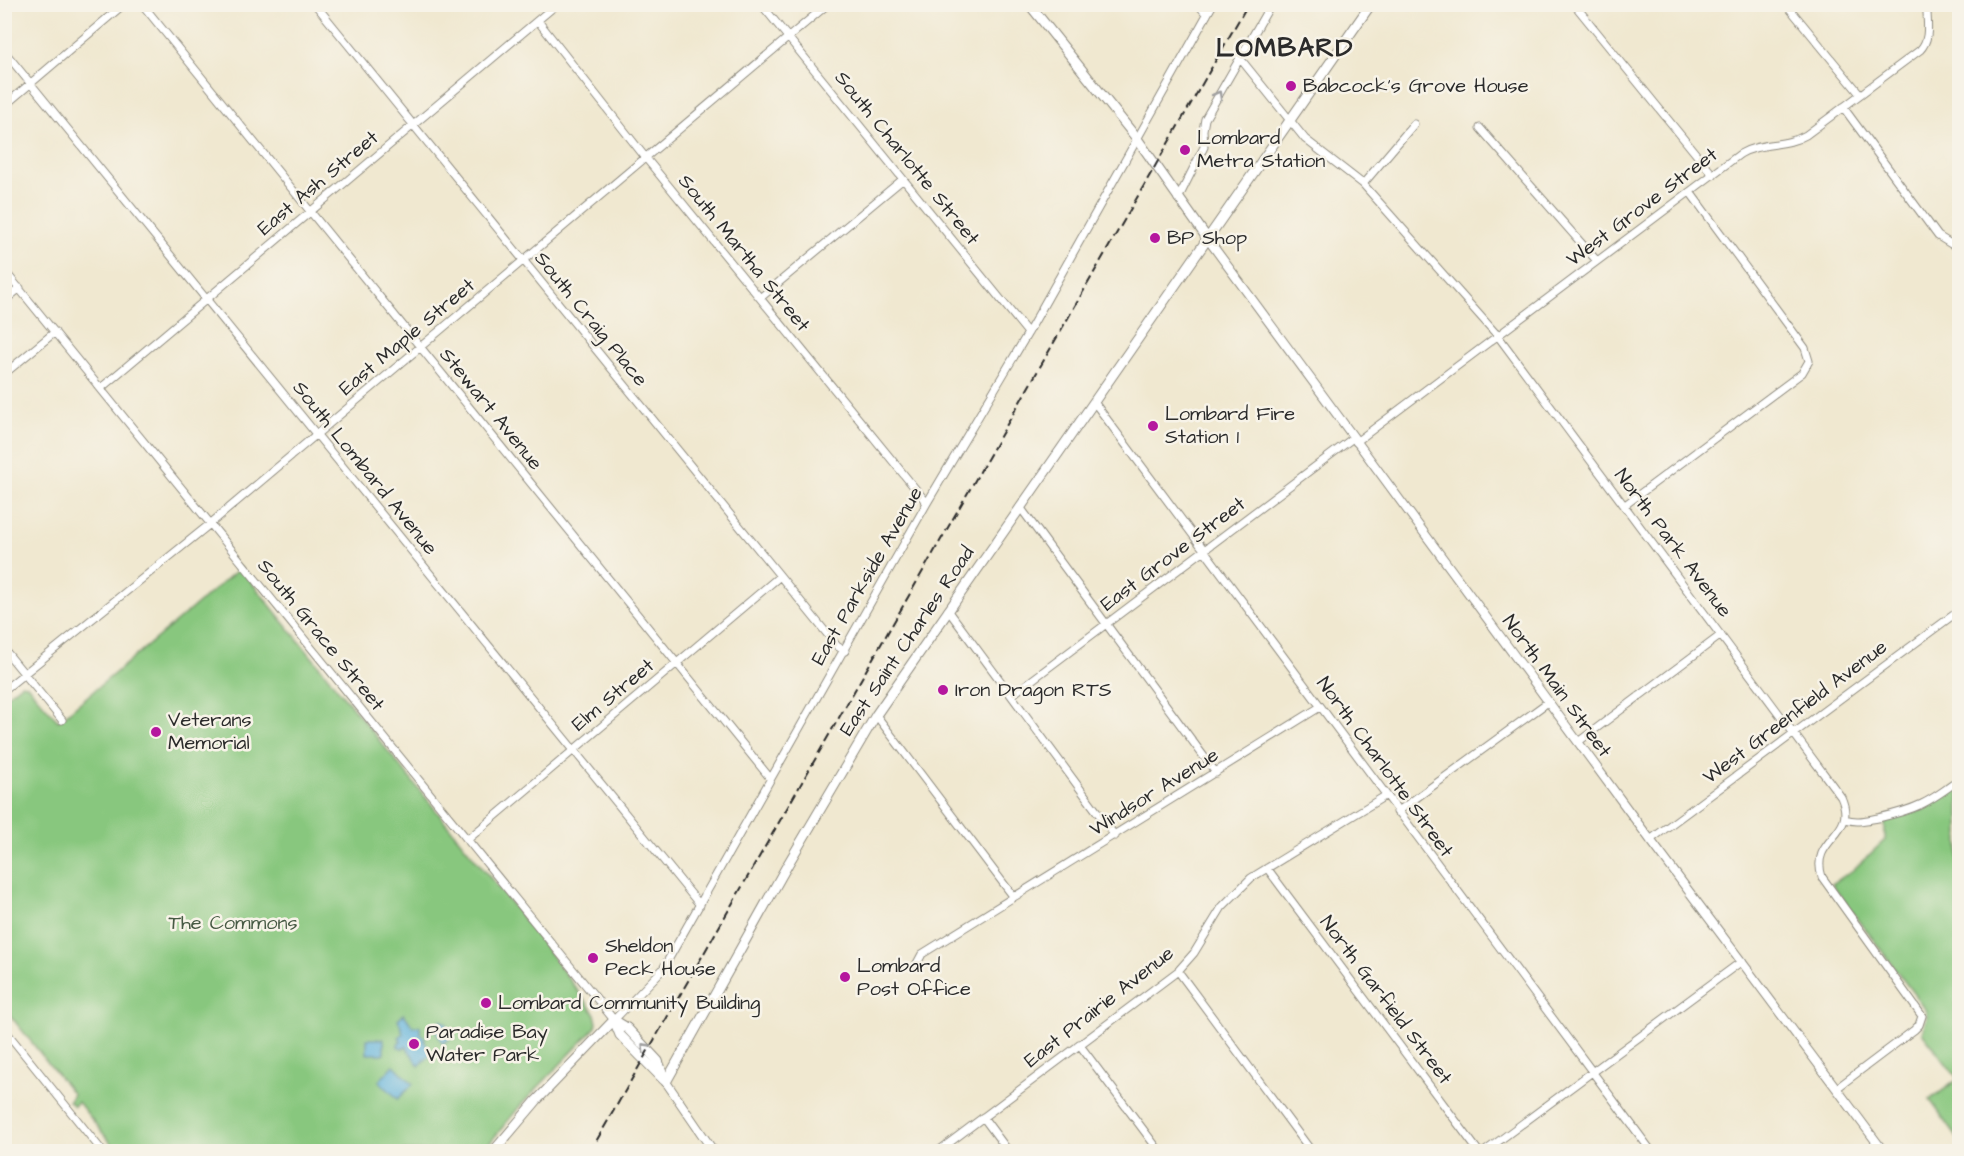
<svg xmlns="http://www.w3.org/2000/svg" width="1964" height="1156" font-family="'Architects Daughter',sans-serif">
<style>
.green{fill:#88c77e;stroke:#5a7954;stroke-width:1.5}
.water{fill:#60b3dc;stroke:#466f84;stroke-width:1.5}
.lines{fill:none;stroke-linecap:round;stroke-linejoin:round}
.minor-casing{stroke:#8e8a7e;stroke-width:9}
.tertiary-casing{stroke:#8e8a7e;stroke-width:10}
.secondary-casing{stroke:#8e8a7e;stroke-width:11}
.minor{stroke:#fff;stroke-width:7}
.tertiary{stroke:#fff;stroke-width:8}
.secondary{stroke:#fff;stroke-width:9}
.rail{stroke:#2b2b2b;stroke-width:2;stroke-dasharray:9 4.5;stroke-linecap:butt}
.oneway{stroke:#a0a0a0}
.poi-dot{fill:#b5179e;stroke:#f7f3e8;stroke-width:2}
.labels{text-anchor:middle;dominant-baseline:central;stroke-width:5;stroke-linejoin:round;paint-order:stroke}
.poi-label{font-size:20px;fill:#2b2b2b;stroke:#f7f3e8;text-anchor:start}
.street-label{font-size:20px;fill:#2b2b2b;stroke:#f7f3e8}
.park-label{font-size:20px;fill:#475a44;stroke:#f7f3e8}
.district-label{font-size:26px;font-weight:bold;letter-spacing:1.5px;fill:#2b2b2b;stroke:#f7f3e8}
</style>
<rect width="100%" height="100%" fill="#f7f3e8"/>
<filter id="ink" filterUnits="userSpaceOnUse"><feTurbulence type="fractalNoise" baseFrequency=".0167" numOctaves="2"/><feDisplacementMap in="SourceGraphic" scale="12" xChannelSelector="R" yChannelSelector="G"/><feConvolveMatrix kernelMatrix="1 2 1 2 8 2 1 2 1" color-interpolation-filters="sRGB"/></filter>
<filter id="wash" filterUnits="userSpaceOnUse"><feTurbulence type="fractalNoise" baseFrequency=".008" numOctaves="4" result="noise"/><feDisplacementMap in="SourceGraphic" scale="24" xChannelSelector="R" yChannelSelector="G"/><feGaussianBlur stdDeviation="1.35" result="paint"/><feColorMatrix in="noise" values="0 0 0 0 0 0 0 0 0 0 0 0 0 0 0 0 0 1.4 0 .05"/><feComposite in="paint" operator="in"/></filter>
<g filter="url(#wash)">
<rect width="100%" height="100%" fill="#f0e8d0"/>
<path class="green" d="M240 568 531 928 595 1014 597 1023 596 1027 521 1105 483 1151 118 1152 78 1102 74 1106 69 1101 73 1094 5 1009V697L21 684 27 685 58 721Z
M1959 784V1140L1930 1100 1958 1079 1922 1032 1927 1017 1925 1009 1832 884 1853 870 1885 840V820L1925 809Z"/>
<path class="water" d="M404 1014 413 1027 420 1026V1033L425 1038 424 1041 432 1053 419 1066 406 1046 402 1049 398 1047V1044L401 1041 399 1037 403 1033 398 1019Z
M440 1020 447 1024 446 1032 450 1038 443 1044 437 1033Z
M367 1039H384V1054H367Z
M394 1065 413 1084 398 1099 379 1081Z"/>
</g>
<g filter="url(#ink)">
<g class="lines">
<g class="minor-casing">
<path id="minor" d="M142 4 770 778
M315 4 837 646 845 651
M761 4 1028 333
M1198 4 1207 15
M1574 4 1713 175
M1786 4 1860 94
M538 21 645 157 927 503
M4 51 700 905
M1239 57 1305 139 1363 184 1498 336 1841 797C1859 837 1809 837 1822 877L1922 1016 1919 1025 1914 1030 1837 1088
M4 106 124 4
M1843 107 1938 236 1951 244 1960 243
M1480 128 1597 261
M1363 184 1414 124
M1178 199 1204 147 1203 130 1205 119 1271 4
M4 270 614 1020 663 969 927 503 1028 333 1213 4
M760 298 902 180
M4 301 20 288
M4 374 55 332
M101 388 557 4
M1094 402 1652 1152
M1356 442 1740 154C1760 142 1786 147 1806 135L1920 50C1932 38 1926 20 1927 4
M1625 505 1802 373 1809 361 1805 348 1690 192
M1020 507 1216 773
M948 610 1115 836
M4 649 62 720
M4 690 210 524 828 4
M1012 695 1353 438
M876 715 1013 896
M1578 742 1721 635
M1397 812 1548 702
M1845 819C1857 823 1866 820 1878 818 1917 809 1928 803 1960 779
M467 840 780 576
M1650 840 1960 610
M1267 868 1479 1152
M915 967 922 954 1320 707
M1178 971 1312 1152
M4 1029 103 1152
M1079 1044 1160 1152
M983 1117 1009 1152
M937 1152 1178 971 1194 953 1222 907 1251 878 1385 796
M1484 1152 1742 961"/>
</g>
<g class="tertiary-casing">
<path id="tertiary" d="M1207 238 1634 818 1884 1152
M666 1082 714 1152"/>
</g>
<g class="secondary-casing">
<path id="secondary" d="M1029 4 1138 140 1207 238
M614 1020 627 1028 658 1061 666 1082
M614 1020 620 1035 664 1080
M666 1082 788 864 876 715 1371 4
M493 1152 537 1100 614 1020"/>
</g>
<use href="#minor" class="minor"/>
<use href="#tertiary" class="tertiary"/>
<use href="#secondary" class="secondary"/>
<path class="rail" d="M590 1152 1248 4"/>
</g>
<defs><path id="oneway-chevron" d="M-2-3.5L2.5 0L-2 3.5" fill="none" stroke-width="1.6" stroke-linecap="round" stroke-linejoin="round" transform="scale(1.5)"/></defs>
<g class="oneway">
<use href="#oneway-chevron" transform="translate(1218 95) rotate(-61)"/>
<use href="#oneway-chevron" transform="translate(645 1047) rotate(-133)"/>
</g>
</g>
<g class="poi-dot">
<circle cx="1291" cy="86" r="6"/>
<circle cx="1185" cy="150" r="6"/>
<circle cx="1155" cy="238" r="6"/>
<circle cx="1153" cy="426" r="6"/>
<circle cx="943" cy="690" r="6"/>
<circle cx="156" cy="732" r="6"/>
<circle cx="593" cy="958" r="6"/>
<circle cx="845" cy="977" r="6"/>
<circle cx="486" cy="1003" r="6"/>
<circle cx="414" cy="1044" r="6"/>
</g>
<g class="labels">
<g class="poi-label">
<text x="1303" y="86">Babcock's Grove House</text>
<text x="1197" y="138">Lombard<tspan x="1197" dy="23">Metra Station</tspan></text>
<text x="1167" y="238">BP Shop</text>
<text x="1165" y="414">Lombard Fire<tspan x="1165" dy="23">Station 1</tspan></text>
<text x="955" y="690">Iron Dragon RTS</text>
<text x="168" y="720">Veterans<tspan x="168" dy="23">Memorial</tspan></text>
<text x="605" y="946">Sheldon<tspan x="605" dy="23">Peck House</tspan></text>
<text x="857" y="966">Lombard<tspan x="857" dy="23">Post Office</tspan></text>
<text x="498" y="1003">Lombard Community Building</text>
<text x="426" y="1032">Paradise Bay<tspan x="426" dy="23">Water Park</tspan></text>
</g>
<g class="street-label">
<text transform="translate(907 158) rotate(51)">South Charlotte Street</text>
<text transform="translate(318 183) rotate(-40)">East Ash Street</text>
<text transform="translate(1642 207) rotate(-37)">West Grove Street</text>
<text transform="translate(744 253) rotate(51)">South Martha Street</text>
<text transform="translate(591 319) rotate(51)">South Craig Place</text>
<text transform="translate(407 337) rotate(-40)">East Maple Street</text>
<text transform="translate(491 409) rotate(51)">Stewart Avenue</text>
<text transform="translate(365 468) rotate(51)">South Lombard Avenue</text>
<text transform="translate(1673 543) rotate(53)">North Park Avenue</text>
<text transform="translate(1173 554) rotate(-37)">East Grove Street</text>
<text transform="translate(867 576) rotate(-60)">East Parkside Avenue</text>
<text transform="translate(321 635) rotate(51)">South Grace Street</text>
<text transform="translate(907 641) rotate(-56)">East Saint Charles Road</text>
<text transform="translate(1557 686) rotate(54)">North Main Street</text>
<text transform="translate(613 695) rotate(-40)">Elm Street</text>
<text transform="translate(1795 712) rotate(-37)">West Greenfield Avenue</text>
<text transform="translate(1385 767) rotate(54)">North Charlotte Street</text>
<text transform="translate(1154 792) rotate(-32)">Windsor Avenue</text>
<text transform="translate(1386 1000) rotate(53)">North Garfield Street</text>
<text transform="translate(1099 1007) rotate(-38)">East Prairie Avenue</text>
</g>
<g class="park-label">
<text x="233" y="923">The Commons</text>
</g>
<g class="district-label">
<text x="1285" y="48">LOMBARD</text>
</g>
</g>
<rect width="1964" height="1156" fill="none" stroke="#f7f3e8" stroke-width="24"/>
</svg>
